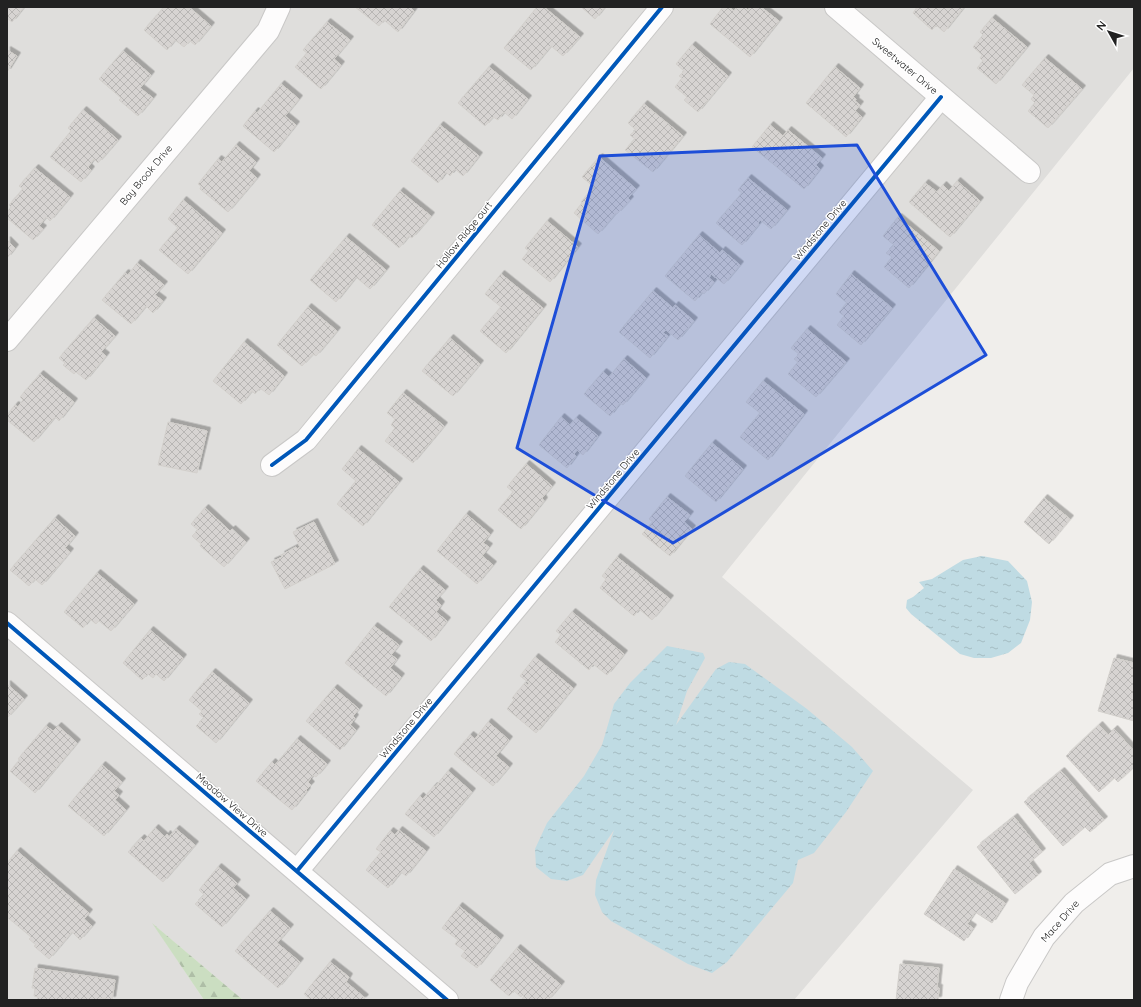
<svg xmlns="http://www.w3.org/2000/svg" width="1141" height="1007" font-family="Quicksand,sans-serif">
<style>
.residential{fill:#dfdedc}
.forest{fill:url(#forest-firs)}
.water{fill:url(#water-ripples)}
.building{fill:url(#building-cross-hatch);stroke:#d3d0cc;filter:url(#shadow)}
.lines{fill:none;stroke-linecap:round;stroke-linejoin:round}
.minor-casing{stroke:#c9c8c7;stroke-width:24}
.minor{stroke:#fdfcfc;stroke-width:22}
.cycleway-casing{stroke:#fff;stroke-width:6}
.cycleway{stroke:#0057b8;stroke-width:4}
.marked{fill:#1d4ed8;fill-opacity:0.2;stroke:#1d4ed8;stroke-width:3;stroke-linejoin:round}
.labels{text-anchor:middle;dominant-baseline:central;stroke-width:3;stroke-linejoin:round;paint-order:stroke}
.street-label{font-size:10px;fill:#222;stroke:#fff}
</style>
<defs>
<pattern id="forest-firs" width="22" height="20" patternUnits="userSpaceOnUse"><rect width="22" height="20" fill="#cbdec1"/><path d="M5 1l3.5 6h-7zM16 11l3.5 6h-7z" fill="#aebea6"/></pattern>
<pattern id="water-ripples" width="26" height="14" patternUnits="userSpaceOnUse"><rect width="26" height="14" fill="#bfdbe3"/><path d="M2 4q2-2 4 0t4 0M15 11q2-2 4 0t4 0" fill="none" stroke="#a4bcc2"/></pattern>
<pattern id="building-cross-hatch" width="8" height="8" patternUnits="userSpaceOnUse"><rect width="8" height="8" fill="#d7d4d2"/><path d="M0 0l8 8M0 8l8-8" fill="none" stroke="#b8b6b4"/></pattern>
<filter id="shadow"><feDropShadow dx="3.5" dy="-3.5" stdDeviation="0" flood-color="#0004"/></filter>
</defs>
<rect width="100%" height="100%" fill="#f0eeeb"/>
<path class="residential" d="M7 7H1134V68L722 577 973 790 794 1000H243L154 925 204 1000H7Z"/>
<path class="forest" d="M152 923 243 1000H204Z"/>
<path class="water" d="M982 556 1008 561 1027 581 1032 602 1030 620 1021 643 1008 653 991 658H974L960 654 911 614 906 608 907 600 913 597 924 588 919 582 932 579 963 560Z
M667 646 703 653 705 658 687 691 676 725 716 669 729 662 745 664 807 709 852 747 873 771 846 812 814 853 798 860 793 883 727 962 712 973 688 964 611 921 602 912 595 895 596 880 614 830 583 875 567 881 551 879 536 867 535 849 547 823 584 776 602 745 614 704 630 683Z"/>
<path class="building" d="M7 7H24L12 22 7 18Z
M164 7H189L211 26 195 45 190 41 184 47 175 40 167 50 144 30Z
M355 7H410L414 11 398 32 384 20 379 26Z
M537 7H544L580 37 563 56 551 46 531 70 504 48Z
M581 7H605L595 19Z
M723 7H729L734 11 737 7H745L748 10 750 7H761L779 21 750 57 710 24Z
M917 7H964L944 32 936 25 932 30 913 13Z
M992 18 1027 47 996 84 977 68 983 61 980 58 982 55 973 47 983 35 980 32Z
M327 22 350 40 334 59 341 65 321 89 295 67 307 53 303 50Z
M692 45 728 76 698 112 684 100 687 97 675 87 682 78 679 76 684 71 676 64Z
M7 50 17 56 7 72Z
M123 51 151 75 140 88 153 98 138 116 119 100 121 98 99 79Z
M1045 58 1082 89 1048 128 1028 111 1035 103 1031 99 1034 95 1022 85Z
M489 67 528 99 512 119 504 112 498 120 493 117 485 126 458 103Z
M835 67 860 88 853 97 856 99 855 101 860 105 855 111 862 117 846 137 806 103Z
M281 84 299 99 285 116 296 125 274 152 243 126 255 111 257 113Z
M644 104 683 136 653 172 625 150 635 139 630 135 636 130 628 123Z
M83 110 118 140 98 163 94 159 88 167 91 170 81 182 50 157 71 131 68 128Z
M440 125 479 156 463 176 455 169 450 176 446 172 438 183 411 161Z
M770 125 783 136 788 130 822 158 816 165 820 169 804 189 752 147Z
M236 145 256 162 249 171 257 178 228 212 200 189 201 186 198 184 218 159 222 162Z
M599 157 636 189 628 198 630 200 617 214 616 213 598 234 574 213 582 203 581 202 593 188 594 189 595 188 582 177Z
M35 168 70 197 50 221 46 217 39 226 43 229 33 240 7 218V212L11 207 9 205 23 189 19 186Z
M748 178 787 210 771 229 760 220 758 223 759 224 742 245 716 223 742 193 738 190Z
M957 181 980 201 950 237 909 202 925 183 937 192 943 185 949 191Z
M400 191 431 216 412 238 409 236 399 248 372 225Z
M183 200 222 233 188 274 159 250 178 228 168 219Z
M898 217 939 251 909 288 884 267 892 257 886 253 894 245 883 236Z
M547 221 578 247 550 282 522 259 529 251 525 248Z
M699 235 720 253 722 250 740 265 724 284 711 274 709 278 714 282 704 294 702 292 695 301 665 276Z
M346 237 386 270 370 289 356 277 336 302 310 280Z
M7 240 15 248 7 258Z
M137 263 164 285 155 295 163 301 153 313 146 306 131 324 102 300 125 273 128 275Z
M501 274 543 308 506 353 480 331 501 307 485 294Z
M851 274 892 308 861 345 837 325 844 316 839 312 847 303 836 294Z
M653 291 673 308 675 305 694 321 678 340 666 330 663 333 668 336 650 358 619 332Z
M308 307 337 331 316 356 313 354 302 366 277 345Z
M94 318 115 336 101 352 106 356 86 380 76 372 74 374 63 365 65 363 59 358Z
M807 329 846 362 816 397 788 374 798 362 794 359 799 354 791 348Z
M450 338 480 364 453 396 422 371Z
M244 342 284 376 269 395 260 388 255 394 252 391 241 404 213 381Z
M624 359 646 378 623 405 620 403 610 416 584 394 603 372 609 377Z
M40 374 74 402 59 421 55 417 34 442 7 420V415L15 405 18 407 23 400 20 397Z
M763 381 804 414 768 460 740 437 760 413 746 402Z
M403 393 444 426 413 463 385 441 395 428 391 425 395 419 387 413Z
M561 417 570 425 576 418 598 436 583 455 577 450 574 454 576 456 567 468 539 445Z
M168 422 207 431 197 473 158 465Z
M712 443 743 469 716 502 685 476Z
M358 449 399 482 363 526 337 504 356 481 342 469Z
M526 464 552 486 542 498 544 501 521 529 498 510 513 492 507 487Z
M667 497 690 515 684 522 692 529 670 556 642 534 653 522 649 519Z
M1044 498 1070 519 1049 544 1024 522Z
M205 508 230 531 232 529 246 542 224 567 200 546 201 544 192 536 198 530 191 524Z
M466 514 490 534 483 543 489 547 482 556 493 565 477 584 437 551Z
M55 518 75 536 65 548 70 552 42 585 35 579 29 586 10 570Z
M314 522 335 564 285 589 271 562 282 557 281 555 296 547 297 549 300 547 293 532Z
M617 557 670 599 652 620 639 609 634 616 600 588 606 579 602 576Z
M420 569 445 590 436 600 441 605 436 612 447 621 431 641 389 607Z
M97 573 134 604 111 631 99 621 96 624 90 619 83 628 64 612Z
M572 612 624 654 607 675 593 664 589 670 555 642 561 635 556 631Z
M374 626 399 645 391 655 397 659 390 668 401 677 386 696 345 663Z
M150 630 183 658 164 681 156 674 153 678 148 674 142 680 123 663Z
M535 657 573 688 536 733 507 709 514 700 512 698 525 683 528 685 529 683 520 676Z
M1114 658 1134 663V721L1098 711Z
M212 672 249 703 216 743 196 726 204 718 199 714 202 711 189 700Z
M7 684 24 699 7 718Z
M334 688 359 709 353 716 355 718 350 725 356 730 340 750 306 721Z
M488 722 509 740 496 756 509 767 493 786 454 754 470 735 475 739Z
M1099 725 1108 735 1114 729 1134 751V767L1118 782 1114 778 1099 792 1066 756Z
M46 726 53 731 58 726 77 743 35 793 10 771 20 760 18 759Z
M297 739 327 764 316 777 313 775 308 782 311 785 306 790 307 791 292 810 256 781 272 762 275 765Z
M102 765 122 782 114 791 119 795 115 800 126 810 104 836 68 806Z
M448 771 472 792 434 837 405 814 420 796 423 799 434 786 435 787Z
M1061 771 1104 820 1090 832 1085 827 1063 846 1024 802Z
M1014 817 1042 852 1029 863 1038 875 1015 894 977 847Z
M155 828 165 837 167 834 169 837 176 829 195 845 163 882 128 852 141 838 144 841Z
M399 830 426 851 406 876 401 872 388 888 366 870 381 852 376 849 390 831 395 835Z
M17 851 89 913 84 919 92 926 80 940 72 932 49 959 34 946 36 945 29 939 31 937 7 917V863Z
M218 867 237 883 233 888 246 899 222 927 195 904 204 895 199 890Z
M954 869 1005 903 992 923 975 912 967 924 973 928 964 941 924 914Z
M459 906 500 939 477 968 461 956 465 951 455 944 458 940 442 928Z
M270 911 290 928 277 943 300 962 278 988 235 951Z
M517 948 561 985 548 1000H522V999L524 996 522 995 521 997 514 991 509 996 490 980Z
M330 962 349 977 346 982 365 998 363 1000H311L304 994Z
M900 964 939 968 937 988H939L938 1000H896Z
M35 968 115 980 112 1000 101 998 100 1000H37L38 997 34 996 35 988H32Z"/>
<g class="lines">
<g class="minor-casing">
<path id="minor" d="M836 7 1029 172
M7 340 268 31 279 7
M272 465 306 440 662 7
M7 623 447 1000
M297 871 941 97
M1011 1000 1017 983 1044 937 1074 903 1110 874 1134 866"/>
</g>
<use href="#minor" class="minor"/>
<g class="cycleway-casing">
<path id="cycleway" d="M272 465 306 440 662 7
M7 623 447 1000
M297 871 941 97"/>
</g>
<use href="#cycleway" class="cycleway"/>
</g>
<path class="marked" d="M857 145 986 355 673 543 517 448 600 156Z"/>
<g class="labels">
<g class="street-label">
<text transform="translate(905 66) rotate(40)">Sweetwater Drive</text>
<text transform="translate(146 175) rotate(-50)">Bay Brook Drive</text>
<text transform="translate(820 230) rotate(-50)">Windstone Drive</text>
<text transform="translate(464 235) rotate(-51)">Hollow Ridge ourt</text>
<text transform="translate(613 479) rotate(-50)">Windstone Drive</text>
<text transform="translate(406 728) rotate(-50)">Windstone Drive</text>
<text transform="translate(232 805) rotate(41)">Meadow View Drive</text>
<text transform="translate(1060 921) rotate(-49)">Mace Drive</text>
</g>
</g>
<rect width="1141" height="1007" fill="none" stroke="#222222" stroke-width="16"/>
<g transform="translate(1109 32) rotate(309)" stroke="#ffffff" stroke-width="3" paint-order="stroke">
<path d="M0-3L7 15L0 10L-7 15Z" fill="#222222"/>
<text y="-6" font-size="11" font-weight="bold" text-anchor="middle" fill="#222222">N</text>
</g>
</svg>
